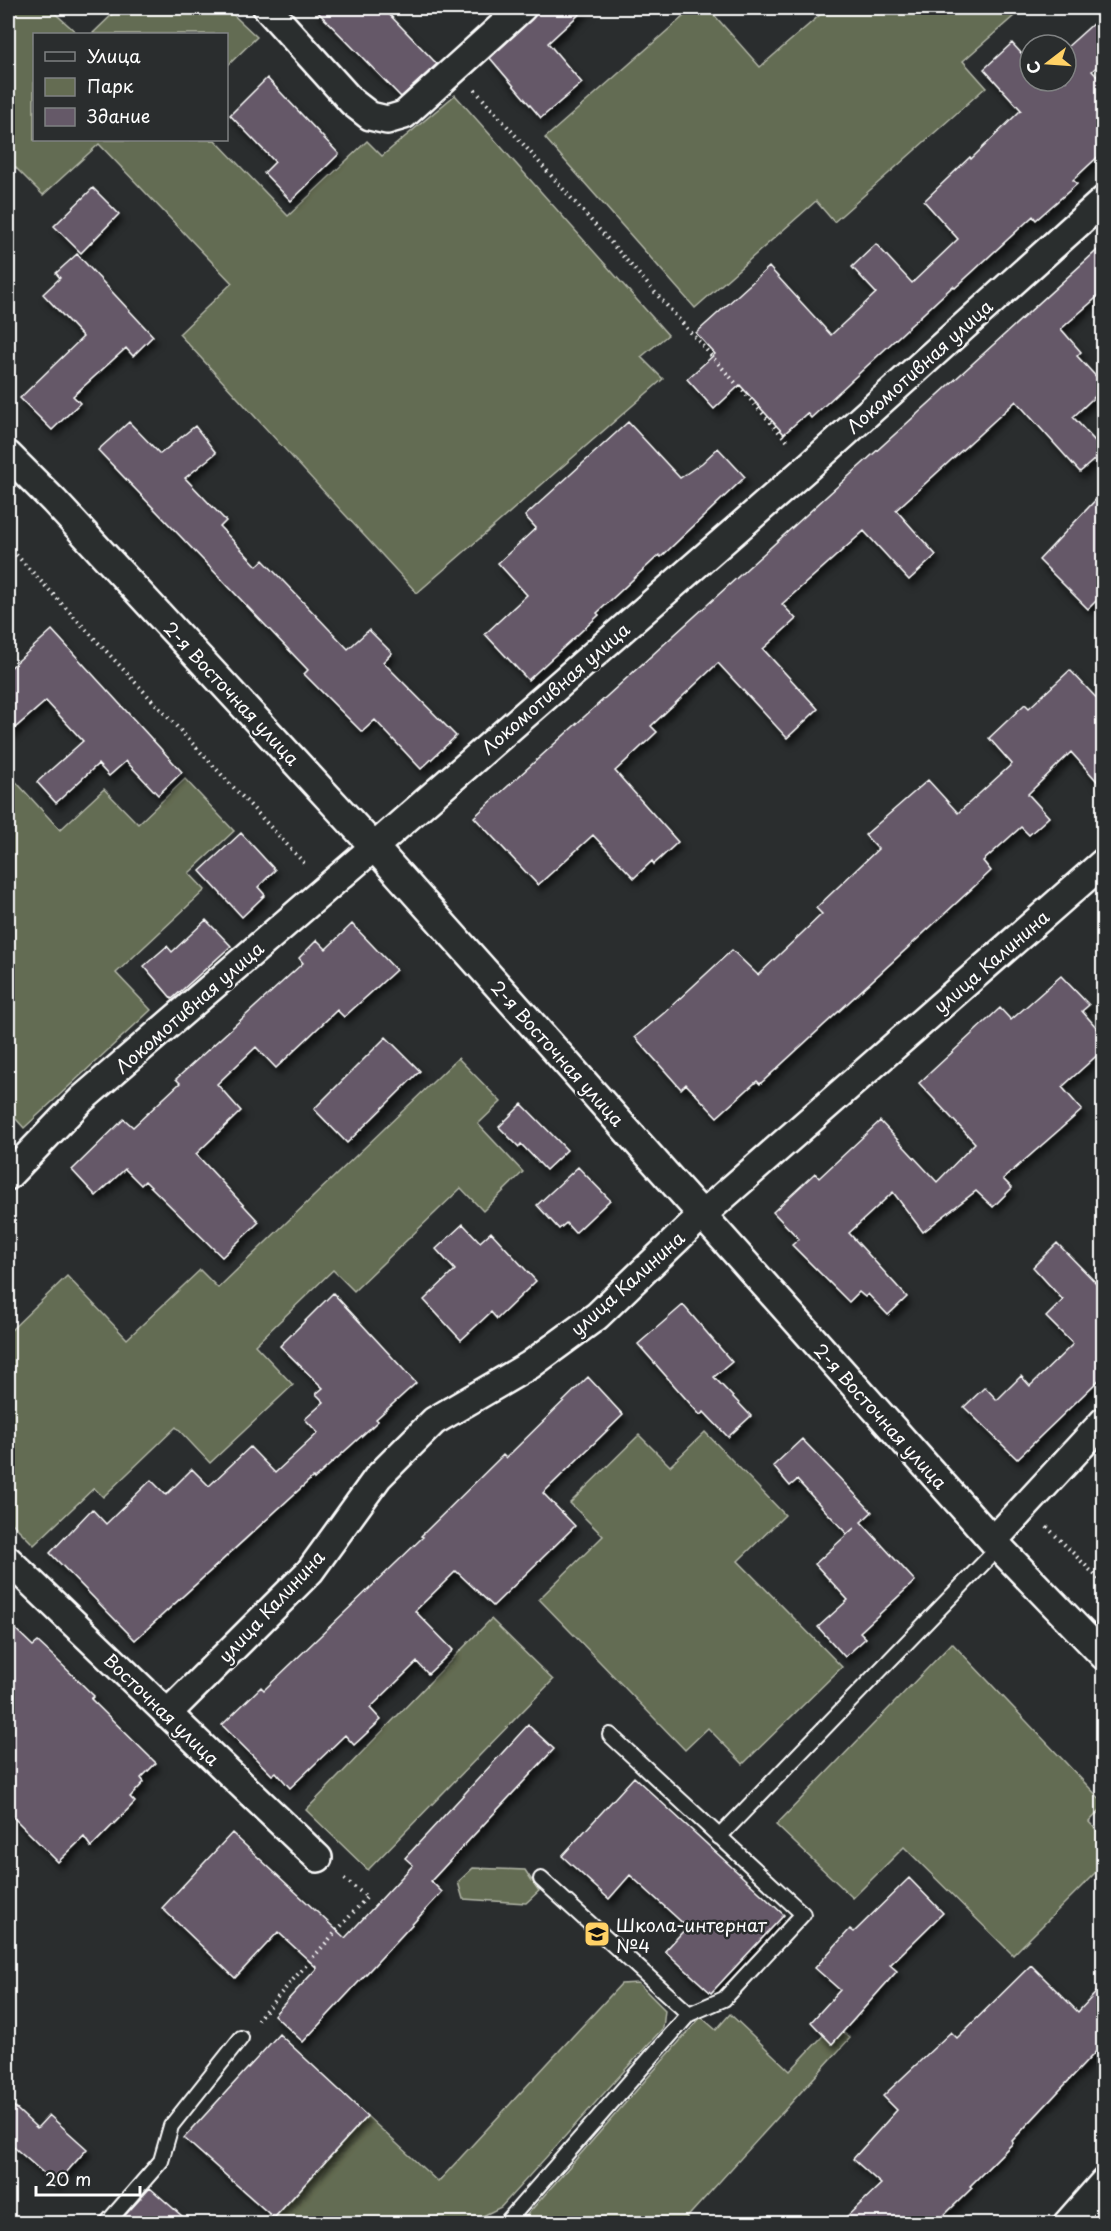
<svg xmlns="http://www.w3.org/2000/svg" width="1111" height="2231" font-family="'Playpen Sans',sans-serif">
<style>
.green{fill:#646c52;stroke:#b2b6a8;stroke-width:1.5}
.building{fill:#655968;stroke:#fff;stroke-width:1.5;filter:url(#shadow)}
.lines{fill:none;stroke-linecap:round;stroke-linejoin:round}
.service-casing{stroke:#fff;stroke-width:18}
.minor-casing{stroke:#fff;stroke-width:32}
.path{stroke:#fff;stroke-width:4;stroke-dasharray:1.5 4.5;stroke-linecap:butt}
.service{stroke:#2a2d2e;stroke-width:14}
.minor{stroke:#2a2d2e;stroke-width:27}
.labels{text-anchor:middle;dominant-baseline:central;stroke-width:5;stroke-linejoin:round;paint-order:stroke}
.street-label{font-size:18px;fill:#fff;stroke:#2a2d2e}
.poi-label{font-size:18px;fill:#fff;stroke:#2a2d2e;text-anchor:start}
</style>
<defs>
<filter id="shadow"><feDropShadow dx="3.5" dy="6" stdDeviation="3" flood-color="#0009"/></filter>
</defs>
<rect width="100%" height="100%" fill="#2a2d2e"/>
<filter id="ink" filterUnits="userSpaceOnUse"><feTurbulence type="fractalNoise" baseFrequency=".0167" numOctaves="2"/><feDisplacementMap in="SourceGraphic" scale="12" xChannelSelector="R" yChannelSelector="G"/><feConvolveMatrix kernelMatrix="1 2 1 2 8 2 1 2 1" color-interpolation-filters="sRGB"/></filter>
<g filter="url(#ink)">
<path class="green" d="M8 8H49L78 34H34V140H215L288 216 367 141 382 156 455 95 668 335 641 357 663 379 417 593 179 334 232 283 99 144 43 195 8 160Z
M119 8H226L257 37 227 66 226 34H92Z
M693 8H708L760 67 828 8H1023L963 61 986 87 834 222 816 201 695 308 545 138Z
M8 773 60 830 104 789 138 824 185 779 234 831 189 873 205 890 116 973 151 1010 24 1128 8 1110Z
M458 1058 501 1102 478 1124 523 1172 483 1211 461 1188 354 1291 333 1270 255 1345 293 1385 210 1463 176 1427 103 1497 94 1488 34 1545 8 1519V1333L67 1276 127 1339 200 1270 218 1288Z
M705 1432 785 1515 738 1561 842 1667 743 1764 708 1728 685 1750 539 1599 603 1536 570 1503 639 1435 670 1466Z
M491 1619 553 1680 368 1870 306 1810Z
M952 1643 1103 1802V1807L1089 1822 1103 1837V1865L1013 1955 904 1847 853 1898 776 1825Z
M473 1868 525 1870 539 1891 526 1903 463 1899 458 1882Z
M638 1983 665 2010 663 2028 501 2207 473 2221 446 2223 269 2224 367 2116 438 2182 621 1984Z
M730 2014 790 2071 834 2024 850 2038 682 2223 519 2224 701 2017 716 2030Z"/>
<path class="building" d="M314 8H383L437 64 401 97Z
M543 8H586L548 43 582 83 541 118 490 58Z
M1104 14V60L1092 71 1104 84V151L1073 180 1077 184 1036 220 1033 216 955 288 953 286 811 418 807 413 784 434 740 385 714 409 687 379 715 354 696 333 769 267 831 335 876 293 852 267 876 244 912 283 958 239 924 201 970 157 971 159 1021 110 984 69 1012 43 1030 63V81H1066V48Z
M267 78 339 154 291 201 264 173 275 162 230 115Z
M93 188 119 214 81 253 54 226Z
M1104 244V291L1061 329 1081 352 1077 356 1104 385V388L1073 417 1104 451 1080 472 1016 401 896 510 936 555 909 580 864 531 782 604 796 619 763 649 818 709 787 738 718 663 651 726 657 732 615 771 678 842 654 864 652 861 634 878 593 835 538 885 474 817Z
M77 254 153 336 133 356 126 348 73 396 80 403 52 430 20 398 83 337 43 294 60 278 56 273Z
M129 422 160 454 195 426 216 453 185 478 226 521 220 527 257 566 263 560 348 649 369 630 392 653 383 662 456 736 421 769 375 720 362 732 304 674 308 670 268 628 98 450Z
M628 422 680 478 702 463 718 448 745 477 661 557 659 555 597 613 599 615 528 680 485 634 527 595 498 563 536 528 525 516Z
M1104 491V593L1088 609 1039 560Z
M52 630 182 772 158 795 126 761 109 776 98 764 56 803 37 782 83 741 46 701 8 734V670Z
M1070 670 1104 706V789L1071 752 1028 794 1049 817 1029 835 1021 827 983 861 991 871 760 1084 757 1081 717 1117 686 1084 681 1089 635 1037 664 1013 732 950 758 975 822 914 816 908 878 849 865 835 928 780 958 813 1012 764 989 738 1025 704 1029 708Z
M241 833 275 870 258 887 265 895 242 917 200 871Z
M206 920 231 946 172 999 144 966 167 946 172 952Z
M352 924 396 970 344 1017 337 1010 276 1068 256 1047 217 1084 241 1111 196 1154 259 1222 222 1257 145 1181 141 1185 125 1169 96 1196 72 1170 124 1119 133 1127 180 1083 176 1079 303 963 299 958 317 940 326 949Z
M1061 976 1089 1005 1082 1011 1104 1036V1049L1062 1087 1082 1110 1003 1179 1012 1188 993 1207 976 1191 923 1232 893 1192 849 1233 907 1297 888 1315 868 1294 865 1297 859 1292 849 1302 792 1245 799 1239 773 1212 815 1173 819 1178 880 1121 937 1182 975 1143 919 1083 1000 1008 1011 1020Z
M386 1037 420 1071 347 1143 314 1109Z
M522 1104 567 1150 546 1170 521 1144 519 1147 499 1127Z
M578 1167 610 1200 575 1233 566 1223 559 1229 537 1205Z
M463 1224 480 1242 491 1232 536 1281 497 1319 491 1312 461 1340 424 1300 455 1270 436 1249Z
M1057 1243 1104 1291V1375L1017 1459 964 1407 985 1387 997 1400 1021 1376 1030 1386 1073 1344 1046 1317 1063 1300 1033 1267Z
M333 1293 416 1383 376 1419 378 1421 314 1479 313 1477 135 1640 50 1553 92 1509 106 1524 151 1480 166 1495 192 1469 209 1486 250 1447 275 1473 318 1433 305 1419 324 1402 316 1394 323 1388 280 1346Z
M683 1305 732 1362 714 1377 751 1416 728 1437 704 1412 700 1415 638 1344Z
M588 1377 623 1415 543 1493 575 1526 493 1606 456 1571 415 1611 453 1650 428 1674 417 1662 370 1708 381 1720 354 1745 345 1735 290 1788 276 1772 272 1775 222 1725 261 1687 264 1690 423 1537 421 1536 503 1455 506 1458Z
M802 1439 872 1512 861 1522 915 1581 860 1632 866 1638 845 1657 818 1627 848 1600 815 1564 854 1528 847 1534 797 1480 790 1486 773 1466Z
M8 1622 33 1646 38 1642 52 1655 94 1696 91 1699 156 1763 141 1778 144 1782 130 1797 135 1802 91 1847 84 1837 58 1862 8 1812Z
M528 1725 554 1749 431 1881 442 1892 303 2042 274 2015 317 1968 278 1932 235 1978 162 1908 232 1833 345 1938 413 1865 405 1858Z
M634 1777 784 1915 711 1993 665 1951 687 1927 630 1875 609 1899 562 1856Z
M909 1878 943 1913 890 1965 897 1971 832 2044 811 2022 840 1990 815 1968 850 1929 854 1932Z
M1031 1965 1078 2012 1104 1984V2043L1012 2141 1013 2143 970 2186 972 2188 936 2223H840L881 2184 853 2159 897 2110 883 2096 951 2032 957 2038Z
M279 2034 367 2116 274 2218 184 2138Z
M8 2101 37 2128 49 2115 87 2149 56 2184 8 2142Z
M150 2188 190 2223H118Z"/>
<g class="lines">
<g class="service-casing">
<path id="service" d="M610 1735 803 1914 724 1999 689 2014
M719 1837 999 1547
M106 2224 161 2161 171 2126 241 2038
M505 2224 689 2014 541 1879"/>
</g>
<g class="minor-casing">
<path id="minor" d="M267 8 352 102 370 116 387 120 404 115 522 8
M8 455 54 501 374 847 993 1541 1104 1656
M8 1176 82 1099 374 847 809 466 1104 200
M993 1541 1104 1421
M8 1560 318 1858
M167 1714 310 1571 378 1477 434 1421 530 1365 597 1316 702 1215 1104 862
M1067 2224 1104 2182"/>
</g>
<path class="path" d="M475 90 789 443
M8 546 306 865
M1047 1527 1104 1584
M257 2020 367 1897 342 1877"/>
<use href="#service" class="service"/>
<use href="#minor" class="minor"/>
</g>
</g>
<defs>
<g id="school-square" transform="scale(1.35)"><rect x="-9" y="-9" width="18" height="18" rx="4" fill="#ffd166" stroke="#2a2d2e"/><path d="M0-5L7-2L0 1L-7-2ZM-4 1L0 2.5L4 1V4Q0 6-4 4Z" fill="#111"/></g>
</defs>
<g fill-rule="evenodd">
<use href="#school-square" x="597" y="1934"/>
</g>
<g class="labels">
<g class="street-label">
<text transform="translate(919 366) rotate(-42)">Локомотивная улица</text>
<text transform="translate(555 688) rotate(-41)">Локомотивная улица</text>
<text transform="translate(232 693) rotate(47)">2-я Восточная улица</text>
<text transform="translate(991 961) rotate(-41)">улица Калинина</text>
<text transform="translate(189 1007) rotate(-41)">Локомотивная улица</text>
<text transform="translate(558 1053) rotate(48)">2-я Восточная улица</text>
<text transform="translate(627 1283) rotate(-42)">улица Калинина</text>
<text transform="translate(881 1416) rotate(48)">2-я Восточная улица</text>
<text transform="translate(271 1606) rotate(-47)">улица Калинина</text>
<text transform="translate(162 1709) rotate(44)">Восточная улица</text>
</g>
<g class="poi-label">
<text x="616" y="1924">Школа-интернат<tspan x="616" dy="21">№4</tspan></text>
</g>
</g>
<rect width="1111" height="2231" fill="none" stroke="#2a2d2e" stroke-width="30"/>
<rect x="15" y="15" width="1081" height="2201" fill="none" stroke="#fff" stroke-width="2" filter="url(#ink)"/>
<rect x="33" y="33" width="195" height="108" fill="#2a2d2e" stroke="#7f8182" stroke-width="1.5"/>
<rect x="45" y="52" width="30" height="9" fill="#2a2d2e" stroke="#7f8182" stroke-width="1.5"/>
<text x="87" y="63" font-size="18" fill="#ffffff">Улица</text>
<rect x="45" y="78" width="30" height="18" fill="#646c52" stroke="#7f8182" stroke-width="1.5"/>
<text x="87" y="93" font-size="18" fill="#ffffff">Парк</text>
<rect x="45" y="108" width="30" height="18" fill="#655968" stroke="#7f8182" stroke-width="1.5"/>
<text x="87" y="123" font-size="18" fill="#ffffff">Здание</text>
<g transform="translate(1048 63) rotate(253)"><circle r="28" fill="#2a2d2e" stroke="#7f8182" stroke-width="1.5"/>
<path d="M0-4.5L10 22L0 15L-10 22Z" fill="#ffd166"/>
<text y="-9" font-size="16" font-weight="bold" text-anchor="middle" fill="#ffffff">С</text>
</g>
<path d="M36 2186v9h104v-9" fill="none" stroke="#ffffff" stroke-width="3"/>
<text x="45" y="2186" font-size="18" fill="#ffffff" stroke="#2a2d2e" stroke-width="4.5" paint-order="stroke">20 m</text>
</svg>
